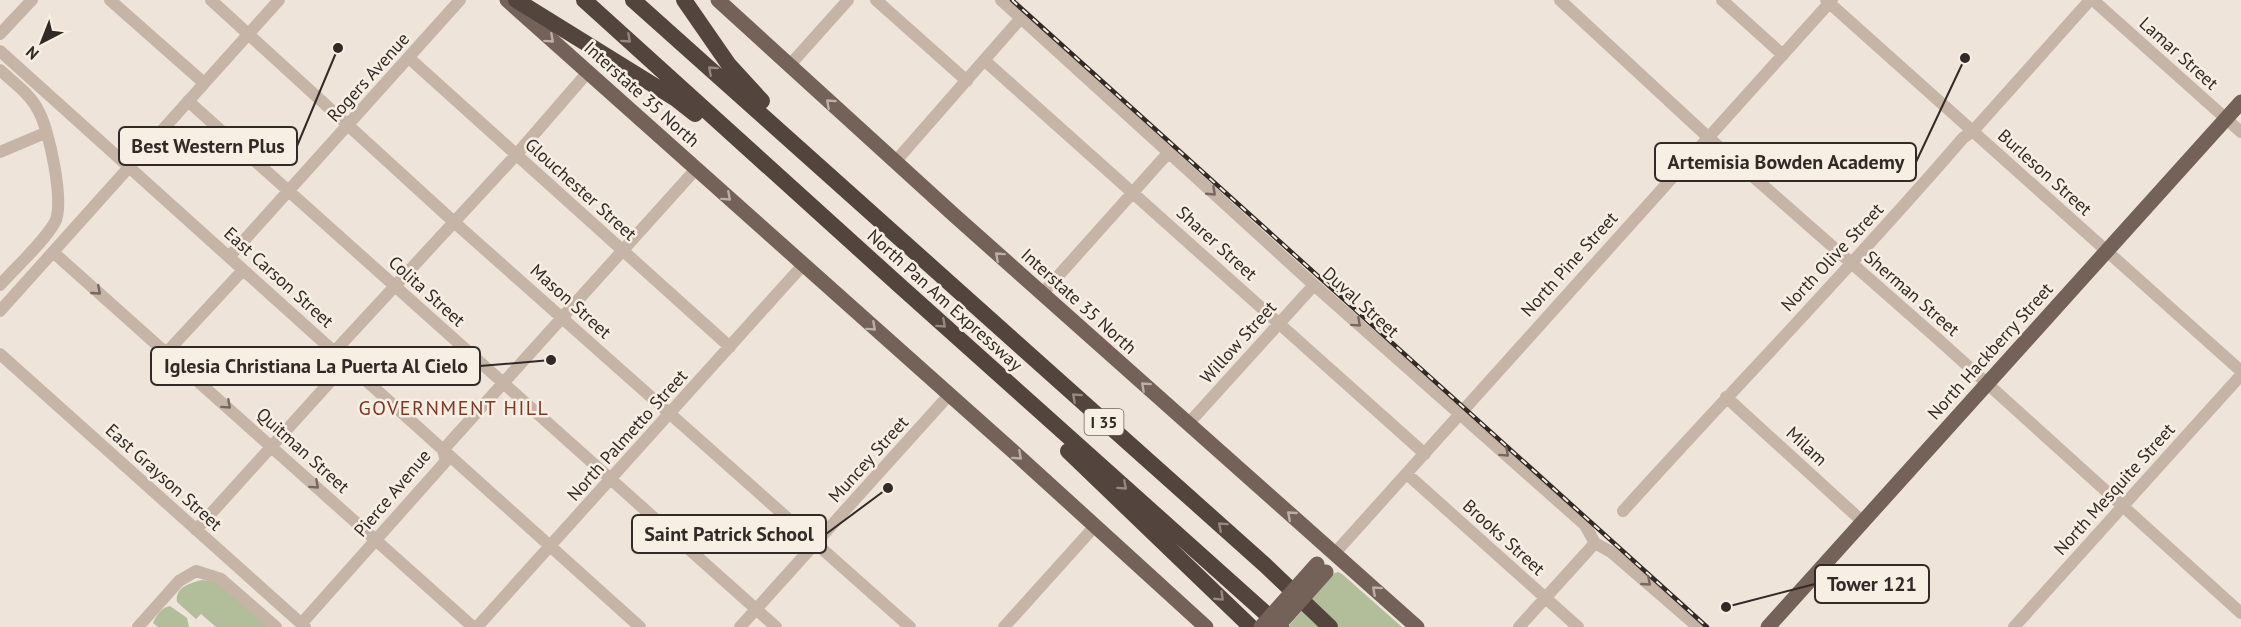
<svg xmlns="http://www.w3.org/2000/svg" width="2241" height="627" font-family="'PT Sans',sans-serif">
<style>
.green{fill:#b2bd9a}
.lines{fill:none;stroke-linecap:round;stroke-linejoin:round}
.minor{stroke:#c6b4a6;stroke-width:12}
.major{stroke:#746158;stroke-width:15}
.highway{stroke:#53443e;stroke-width:16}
.rail-casing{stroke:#322a26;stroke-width:4.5}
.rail{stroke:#f7eee4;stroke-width:2;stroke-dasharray:7;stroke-linecap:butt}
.major-bridge{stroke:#746158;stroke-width:15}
.oneway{stroke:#bcafa5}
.oneway2{stroke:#958880}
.oneway3{stroke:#756860}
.labels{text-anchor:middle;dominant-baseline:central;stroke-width:5;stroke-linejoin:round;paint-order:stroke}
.shield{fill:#f7eee4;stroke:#6d655f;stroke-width:1.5}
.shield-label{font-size:16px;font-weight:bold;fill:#322a26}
.street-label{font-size:18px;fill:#322a26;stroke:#f7eee4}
.neighbourhood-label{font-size:20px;letter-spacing:1.5px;fill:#7c3825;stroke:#f7eee4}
.leader{fill:none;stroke:#322a26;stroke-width:2}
.callout-dot{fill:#322a26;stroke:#f7eee4;stroke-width:2}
.callout{fill:#f7eee4;stroke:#322a26;stroke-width:2}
.callout-label{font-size:20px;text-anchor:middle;font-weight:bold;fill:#322a26}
</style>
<rect width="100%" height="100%" fill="#efe4d9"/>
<path class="green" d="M1338 572 1342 574 1402 627H1288L1332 574Z
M202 580 218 582 269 627H216L201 614 196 619 177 602C175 587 190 583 202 580Z
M170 606 187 618 189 627H158L153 623C156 616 162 607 170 606Z"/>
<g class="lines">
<path class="minor" d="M110 0 204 83
M211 0 454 222 910 627
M876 0 967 81
M1001 0 1314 285 1585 525 1595 543 1611 552 1698 627
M1560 0 1709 138 1939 340 2241 613
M1722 0 1783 55
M1826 0 2241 371
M2093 0 2241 132
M0 34 32 0
M0 51 640 627
M409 58 730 347
M984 60 1425 454
M789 66 848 0
M0 70C14 83 30 94 38 110 49 128 65 204 55 222 44 242 16 267 0 285
M188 101 776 627
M0 152 45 133
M895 162 1021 18
M53 252 473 627
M229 257 460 0
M1042 294 1169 152
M0 311 279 0
M167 352 243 270
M334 352 516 155 588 72
M0 354 305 627
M1726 397 1863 522
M1188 424 1314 285
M1407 474 1578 627
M1623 511C1736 386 1853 266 1963 138L1973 131 2090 0
M196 530 347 363
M1335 553 1832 0
M301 624 446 461 443 450 696 169
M138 627 179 581 196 571 221 579 276 627
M477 627 803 265
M740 627 949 395
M1004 627 1095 526
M1519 627 1595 543
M2014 627 2241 375"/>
<path class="major" d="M507 0 1016 454 1206 627
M718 0 954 215 1417 627
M1768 627 2241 102"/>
<path class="highway" d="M516 0 676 99 695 114
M584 0 899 285 1281 627
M633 0 1265 565 1330 627
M684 0 729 65 762 101
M1068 451 1251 627"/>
<g class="rail-casing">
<path id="rail" d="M1012 0 1707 627"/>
</g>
<use href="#rail" class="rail"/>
<path class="major-bridge" d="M1261 627 1317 564
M1277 627 1326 572"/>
</g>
<defs><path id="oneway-chevron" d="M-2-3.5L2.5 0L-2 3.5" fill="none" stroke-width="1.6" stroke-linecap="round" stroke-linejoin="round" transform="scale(1.5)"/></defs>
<g class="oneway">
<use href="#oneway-chevron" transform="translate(550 39) rotate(42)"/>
<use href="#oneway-chevron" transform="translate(830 103) rotate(-138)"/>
<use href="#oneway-chevron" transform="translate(727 197) rotate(42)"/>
<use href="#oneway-chevron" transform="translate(999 256) rotate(-138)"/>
<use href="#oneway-chevron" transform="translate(872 327) rotate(42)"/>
<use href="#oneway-chevron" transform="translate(1145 386) rotate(-138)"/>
<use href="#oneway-chevron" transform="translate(1018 456) rotate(42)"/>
<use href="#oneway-chevron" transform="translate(1291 515) rotate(-139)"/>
<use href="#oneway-chevron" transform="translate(1376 590) rotate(-138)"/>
</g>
<g class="oneway2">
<use href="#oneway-chevron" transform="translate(627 39) rotate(42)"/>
<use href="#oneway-chevron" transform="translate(712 70) rotate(-138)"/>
<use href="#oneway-chevron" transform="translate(942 324) rotate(42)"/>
<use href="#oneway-chevron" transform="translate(1076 397) rotate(-138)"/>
<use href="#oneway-chevron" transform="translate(1123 486) rotate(42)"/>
<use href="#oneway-chevron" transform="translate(1222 526) rotate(-138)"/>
<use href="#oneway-chevron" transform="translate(1220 597) rotate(44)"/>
</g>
<g class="oneway3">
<use href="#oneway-chevron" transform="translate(1212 192) rotate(43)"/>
<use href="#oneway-chevron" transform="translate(97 291) rotate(41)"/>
<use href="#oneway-chevron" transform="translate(1357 323) rotate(42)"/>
<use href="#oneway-chevron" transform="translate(227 405) rotate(42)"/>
<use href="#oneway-chevron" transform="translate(1505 453) rotate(42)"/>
<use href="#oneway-chevron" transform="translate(315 485) rotate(42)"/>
<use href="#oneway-chevron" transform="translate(1647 582) rotate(41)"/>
</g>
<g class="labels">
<rect class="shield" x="1084.5" y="409" width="39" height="26" rx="4.5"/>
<g class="shield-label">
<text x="1104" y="422">I 35</text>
</g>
<g class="street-label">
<text transform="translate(2179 53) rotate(42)">Lamar Street</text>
<text transform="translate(368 77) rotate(-48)">Rogers Avenue</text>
<text transform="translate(642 94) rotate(42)">Interstate 35 North</text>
<text transform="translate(2045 172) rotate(42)">Burleson Street</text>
<text transform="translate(581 189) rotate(42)">Glouchester Street</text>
<text transform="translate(1217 243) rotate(42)">Sharer Street</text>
<text transform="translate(1832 257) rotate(-47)">North Olive Street</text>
<text transform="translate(1569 264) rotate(-48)">North Pine Street</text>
<text transform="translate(279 277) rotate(42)">East Carson Street</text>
<text transform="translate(427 291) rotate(42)">Colita Street</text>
<text transform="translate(1912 293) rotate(41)">Sherman Street</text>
<text transform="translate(945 300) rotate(42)">North Pan Am Expressway</text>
<text transform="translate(571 301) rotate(42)">Mason Street</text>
<text transform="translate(1079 301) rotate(42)">Interstate 35 North</text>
<text transform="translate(1361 302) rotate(42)">Duval Street</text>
<text transform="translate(1238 342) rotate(-48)">Willow Street</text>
<text transform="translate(1990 351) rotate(-48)">North Hackberry Street</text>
<text transform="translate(627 435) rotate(-48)">North Palmetto Street</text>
<text transform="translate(1807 446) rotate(43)">Milam</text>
<text transform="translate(303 450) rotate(42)">Quitman Street</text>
<text transform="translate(868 459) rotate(-48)">Muncey Street</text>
<text transform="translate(164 477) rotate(42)">East Grayson Street</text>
<text transform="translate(2114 489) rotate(-48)">North Mesquite Street</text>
<text transform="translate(392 493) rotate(-50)">Pierce Avenue</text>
<text transform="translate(1504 537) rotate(42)">Brooks Street</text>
</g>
<g class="neighbourhood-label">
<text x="454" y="408">GOVERNMENT HILL</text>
</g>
</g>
<path class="leader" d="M338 48L297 146M1965 58L1916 162M551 360L480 366M888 488L826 534M1726 607L1815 584"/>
<g class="callout-dot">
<circle cx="338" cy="48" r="6"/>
<circle cx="1965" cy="58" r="6"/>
<circle cx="551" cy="360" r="6"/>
<circle cx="888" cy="488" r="6"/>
<circle cx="1726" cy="607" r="6"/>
</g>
<g class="callout">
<rect x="119" y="127" width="178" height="38" rx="6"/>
<rect x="1655" y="143" width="261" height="38" rx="6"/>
<rect x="151" y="347" width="329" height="38" rx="6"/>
<rect x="632" y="515" width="194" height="38" rx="6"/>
<rect x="1815" y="565" width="114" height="38" rx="6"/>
</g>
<g class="callout-label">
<text x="208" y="153">Best Western Plus</text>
<text x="1786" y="169">Artemisia Bowden Academy</text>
<text x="316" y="373">Iglesia Christiana La Puerta Al Cielo</text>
<text x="729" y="541">Saint Patrick School</text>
<text x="1872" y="591">Tower 121</text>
</g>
<g transform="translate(42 42) rotate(222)" stroke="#f7eee4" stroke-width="4.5" paint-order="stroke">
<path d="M0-4.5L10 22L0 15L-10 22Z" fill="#322a26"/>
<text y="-9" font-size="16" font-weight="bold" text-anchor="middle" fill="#322a26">N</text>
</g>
</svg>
